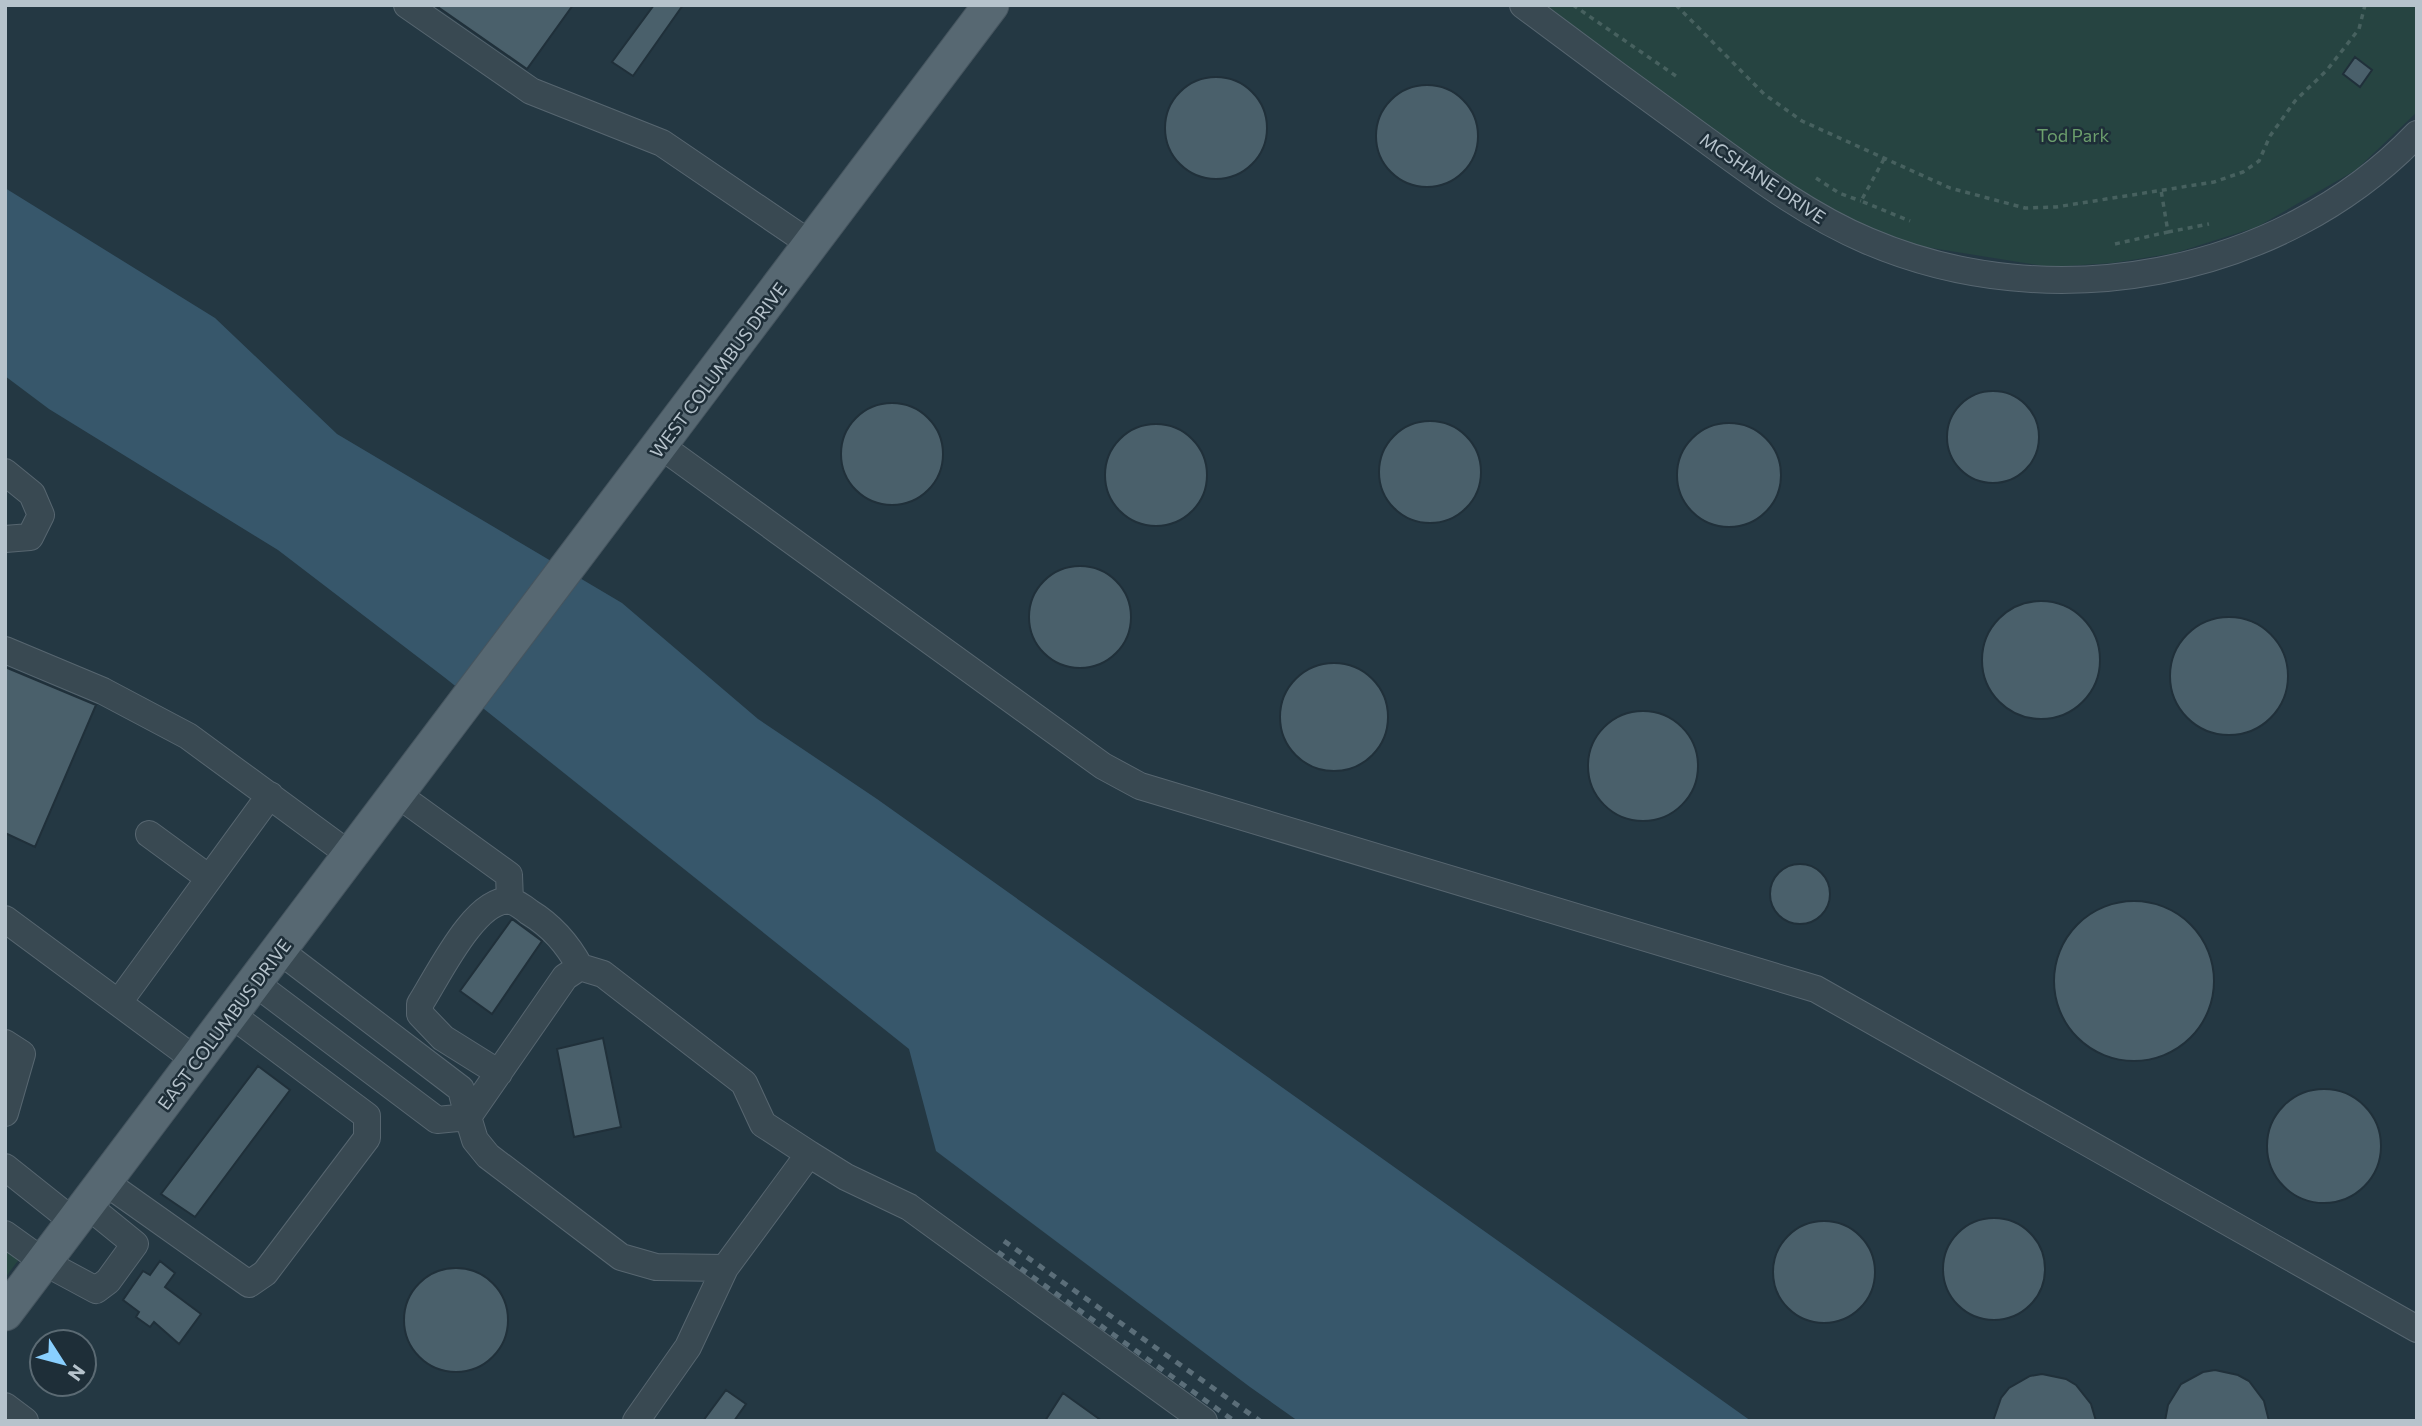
<svg xmlns="http://www.w3.org/2000/svg" width="2422" height="1426" font-family="Commissioner,sans-serif">
<style>
.green{fill:#264441}
.water{fill:#37576b}
.building{fill:#4a606b;stroke:#20303a;stroke-width:2}
.lines{fill:none;stroke-linecap:round;stroke-linejoin:round}
.minor-casing{stroke:#576670;stroke-width:28}
.major-casing{stroke:#46555f;stroke-width:37}
.path{stroke:#47615f;stroke-width:3.5;stroke-dasharray:5 5;stroke-linecap:butt}
.minor{stroke:#394952;stroke-width:26}
.major{stroke:#576872;stroke-width:35}
.rail{stroke:#5b6e79;stroke-width:5;stroke-dasharray:7 7;stroke-linecap:butt}
.labels{text-anchor:middle;dominant-baseline:central;stroke-width:5;stroke-linejoin:round;paint-order:stroke}
.park-label{font-size:18px;fill:#6c9f6d;stroke:#1e2e38}
.street-label{font-size:18px;fill:#b6c3cc;stroke:#1e2e38}
</style>
<rect width="100%" height="100%" fill="#243843"/>
<path class="green" d="M1544 5H2417V112L2356 170 2257 227 2175 253 2113 263 2050 267 1919 246 1849 220 1780 179Z
M5 1241 23 1254 5 1278Z"/>
<path class="water" d="M5 188 215 318 337 434 622 603 758 719 877 799 1751 1421H1298L1250 1387 936 1151 909 1049 444 677 278 550 49 409 5 376Z"/>
<path class="building" d="M435 5H573L527 69Z
M654 5H683L633 76 612 62Z
M2355 57 2372 70 2360 87 2343 74Z
M1165 128a51 51 0 1 1 102 0a51 51 0 1 1-102 0Z
M1376 136a51 51 0 1 1 102 0a51 51 0 1 1-102 0Z
M1947 437a46 46 0 1 1 92 0a46 46 0 1 1-92 0Z
M841 454a51 51 0 1 1 102 0a51 51 0 1 1-102 0Z
M1379 472a51 51 0 1 1 102 0a51 51 0 1 1-102 0Z
M1677 475a52 52 0 1 1 104 0a52 52 0 1 1-104 0Z
M1105 475a51 51 0 1 1 102 0a51 51 0 1 1-102 0Z
M1029 617a51 51 0 1 1 102 0a51 51 0 1 1-102 0Z
M1982 660a59 59 0 1 1 118 0a59 59 0 1 1-118 0Z
M2170 676a59 59 0 1 1 118 0a59 59 0 1 1-118 0Z
M1280 717a54 54 0 1 1 108 0a54 54 0 1 1-108 0Z
M5 667 96 705 35 847 5 833Z
M1588 766a55 55 0 1 1 110 0a55 55 0 1 1-110 0Z
M1770 894a30 30 0 1 1 60 0a30 30 0 1 1-60 0Z
M2054 981a80 80 0 1 1 160 0a80 80 0 1 1-160 0Z
M512 919 542 941 492 1014 460 991Z
M603 1038 621 1127 574 1137 557 1049Z
M258 1066 290 1090 195 1217 161 1194Z
M2267 1146a57 57 0 1 1 114 0a57 57 0 1 1-114 0Z
M1943 1269a51 51 0 1 1 102 0a51 51 0 1 1-102 0Z
M1773 1272a51 51 0 1 1 102 0a51 51 0 1 1-102 0Z
M160 1261 175 1273 165 1287 201 1314 179 1344 154 1322 150 1327 136 1317 139 1312 123 1300 143 1271 150 1275Z
M404 1320a52 52 0 1 1 104 0a52 52 0 1 1-104 0Z
M2215 1370 2238 1375 2249 1381 2264 1401 2269 1421H2165L2168 1405 2181 1384 2203 1372Z
M2042 1374 2066 1379 2076 1385 2091 1404 2096 1421H1993L2001 1398 2009 1388 2030 1376Z
M726 1390 746 1404 734 1421H703Z
M1063 1393 1102 1421H1045Z"/>
<g class="lines">
<g class="minor-casing">
<path id="minor" d="M407 5 531 91 662 143 812 245
M1523 5C1584 51 1645 96 1706 140 1758 178 1809 216 1868 241 2050 319 2279 278 2417 134
M661 446 1103 766 1140 786 1816 989 2417 1329
M5 472 32 494 41 515 30 537 5 539
M5 650 103 691 188 736 350 855
M397 794 509 875 510 901
M149 834 209 878
M5 919 197 1061
M580 967 603 974 744 1083 763 1124 809 1154 725 1268 656 1267 621 1257 488 1156 475 1140 468 1117 565 977Z
M255 983 437 1120 468 1117 461 1089 280 951
M119 1002 270 795
M5 1043 22 1054 5 1113
M499 1073 443 1038 420 1014V1004C437 978 475 897 510 901 516 902 524 908 529 912 552 926 567 943 580 967
M809 1154 846 1177 909 1207 1204 1421
M5 1167 74 1222
M105 1182 249 1284 265 1273 367 1138V1116L232 1015
M5 1234 44 1262 96 1290 108 1281 135 1244 87 1205
M5 1406 25 1421
M636 1421 688 1347 725 1268"/>
</g>
<g class="major-casing">
<path id="major" d="M5 1313 991 5"/>
</g>
<path class="path" d="M1573 5 1676 76
M1676 5 1764 94 1802 121 1950 188 2025 208 2056 207 2214 182 2243 172 2259 161 2270 136 2295 101 2327 70 2359 29 2365 5
M1884 159 1861 201 1910 221
M1816 178 1839 193 1861 201
M2168 232 2209 224
M2115 244 2168 232 2161 190"/>
<use href="#minor" class="minor"/>
<use href="#major" class="major"/>
<path class="rail" d="M1004 1241 1260 1421
M998 1252 1234 1421"/>
</g>
<g class="labels">
<g class="park-label">
<text x="2073" y="135">Tod Park</text>
</g>
<g class="street-label">
<text transform="translate(1763 178) rotate(34)">MCSHANE DRIVE</text>
<text transform="translate(718 370) rotate(-53)">WEST COLUMBUS DRIVE</text>
<text transform="translate(224 1024) rotate(-53)">EAST COLUMBUS DRIVE</text>
</g>
</g>
<rect width="2422" height="1426" fill="none" stroke="#b6c3cc" stroke-width="14"/>
<g transform="translate(63 1363) rotate(126)"><circle r="33" fill="#1e2e38" stroke="#5b6a73" stroke-width="2"/>
<path d="M0-5L12 26L0 18L-12 26Z" fill="#89cffe"/>
<text y="-10" font-size="19" font-weight="bold" text-anchor="middle" fill="#b6c3cc">N</text>
</g>
</svg>
